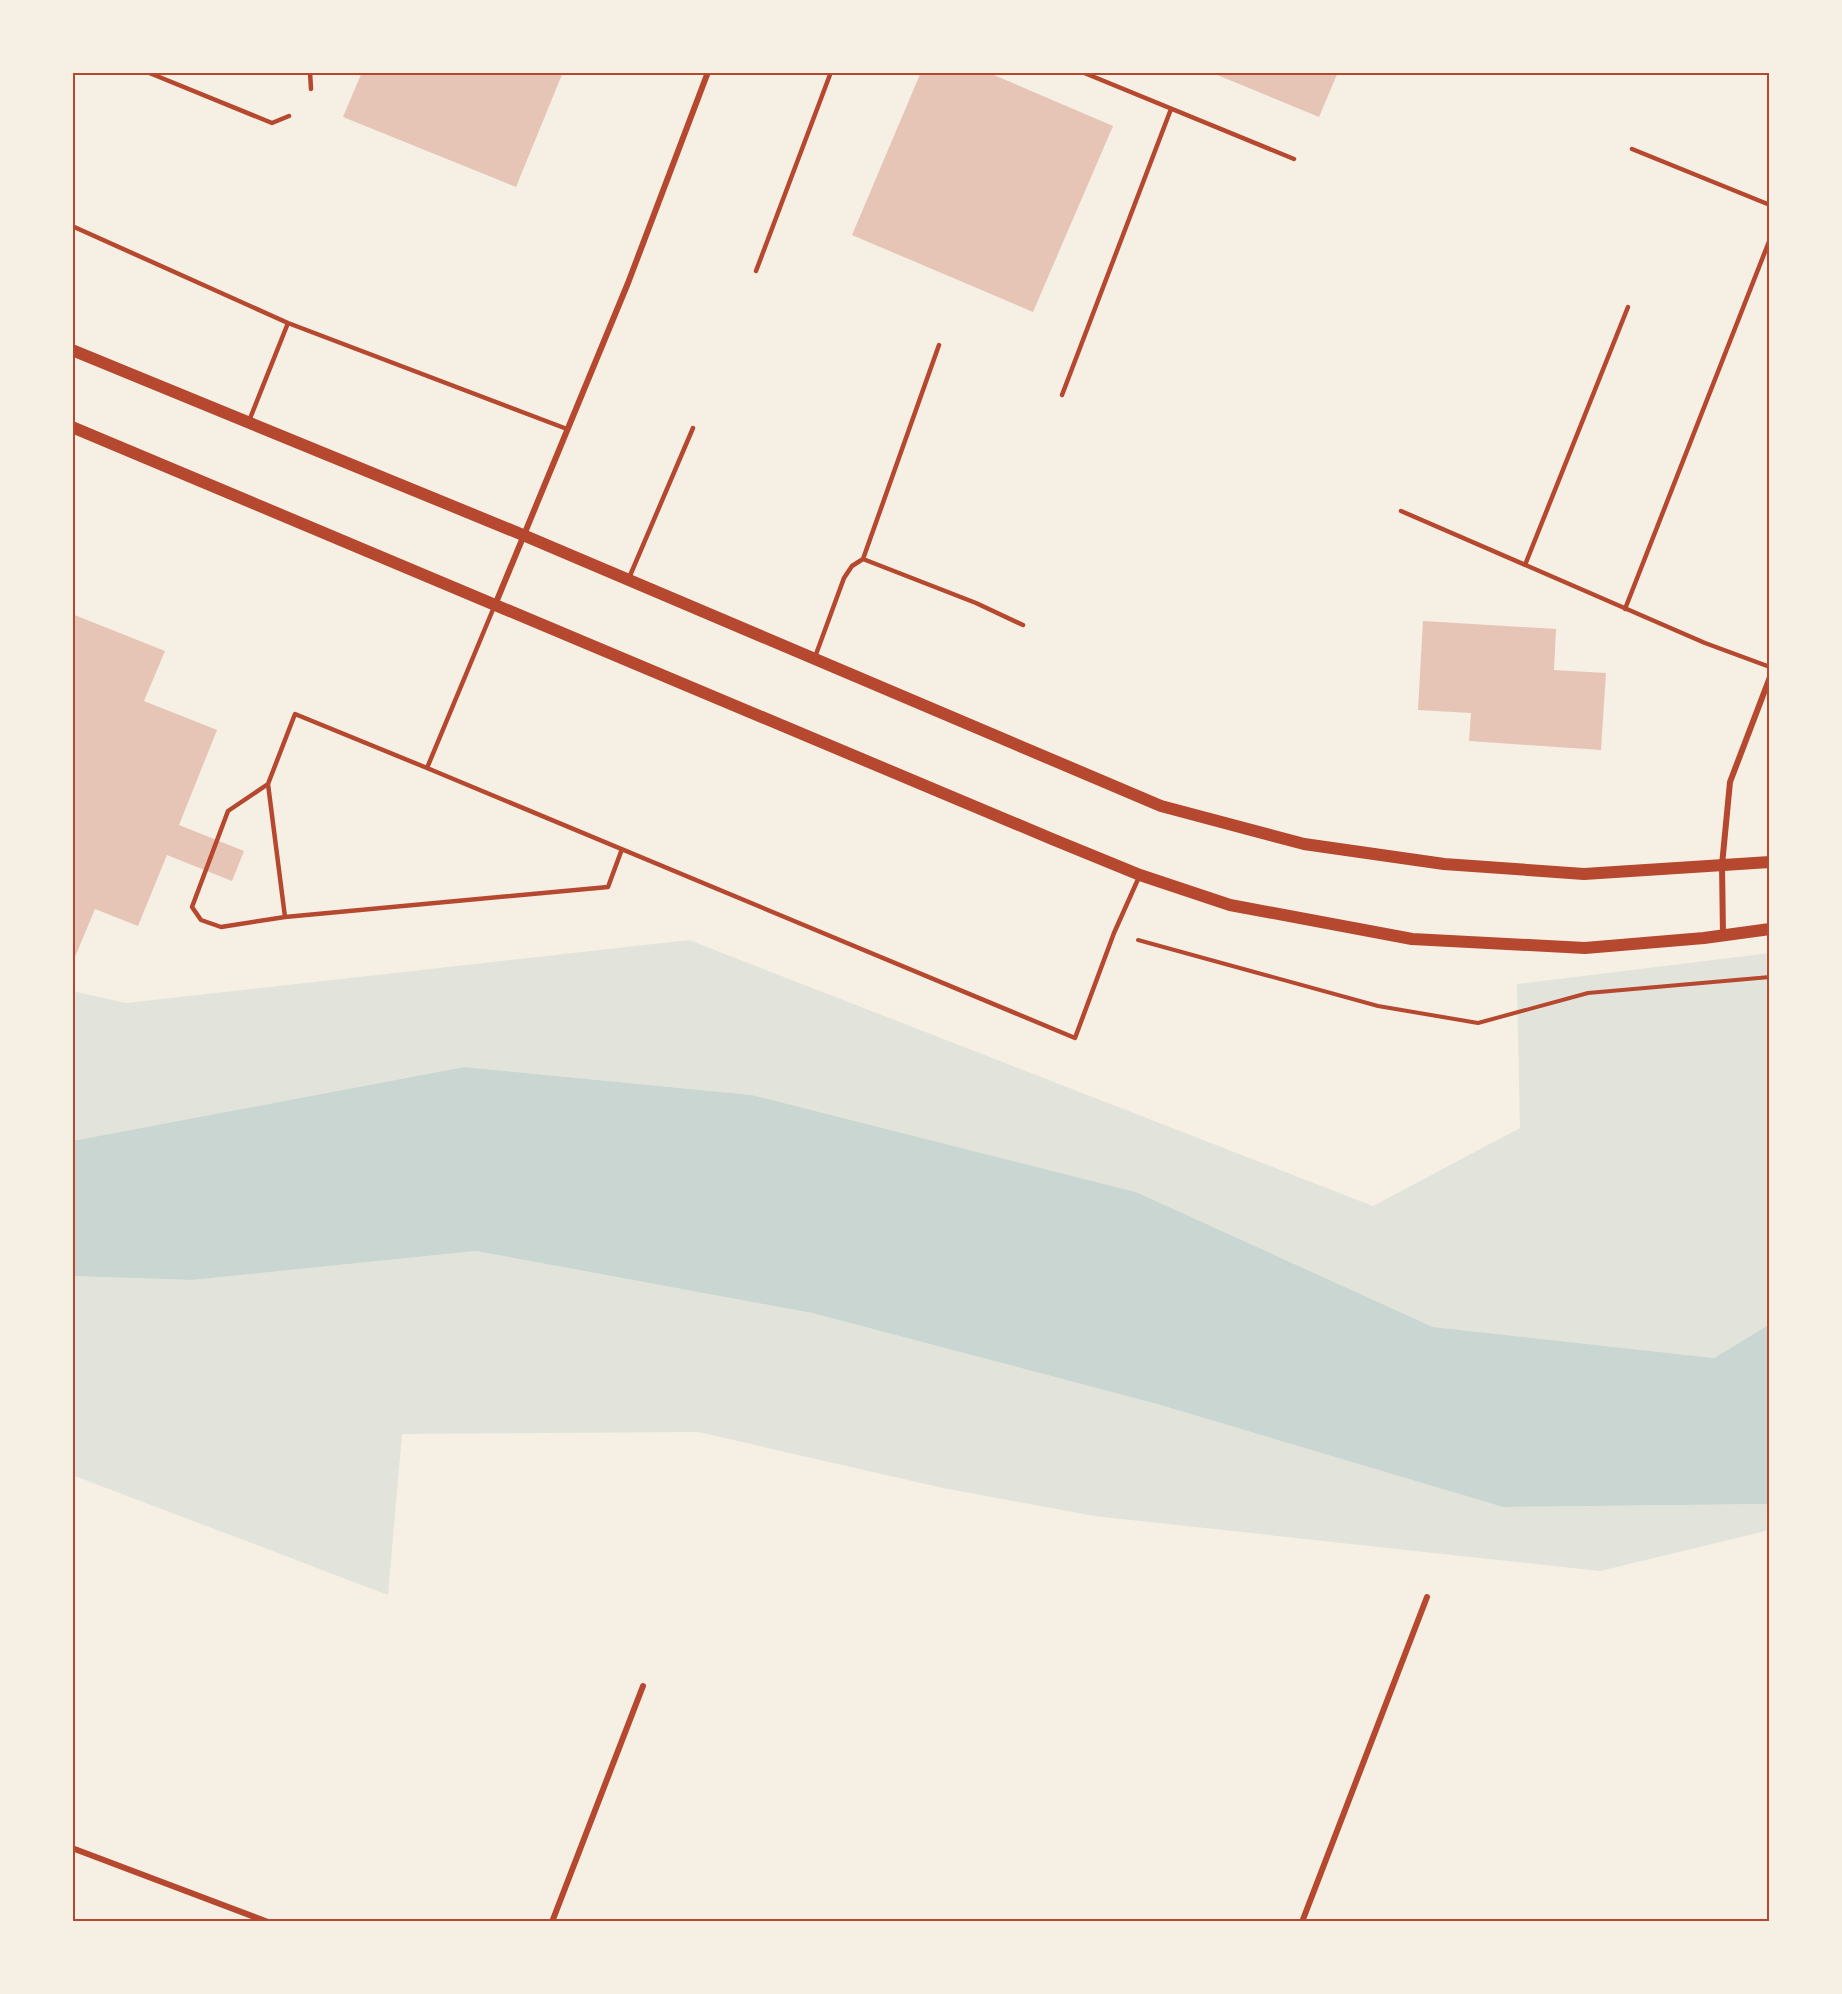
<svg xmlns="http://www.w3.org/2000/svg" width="1842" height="1994" font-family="Merriweather,serif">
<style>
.green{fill:#e2e4dc}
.water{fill:#c9d6d2}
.building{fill:#e6c5b7}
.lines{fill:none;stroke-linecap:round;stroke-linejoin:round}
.path{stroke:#b5482f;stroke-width:4}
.service{stroke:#b5482f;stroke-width:4.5}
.minor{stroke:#b5482f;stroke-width:6}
.secondary{stroke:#b5482f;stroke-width:12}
.neatline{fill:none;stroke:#b5482f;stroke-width:2}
</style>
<rect width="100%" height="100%" fill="#f6efe4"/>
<path class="green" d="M689 940 1373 1206 1520 1128 1517 984 1770 953V1324L1714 1358 1433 1327 1136 1192 752 1095 464 1067 72 1141V991L126 1003Z
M476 1251 812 1313 1157 1404 1503 1507 1770 1504V1530L1600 1571 1094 1516 943 1488 698 1432 402 1434 388 1595 72 1475V1276L192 1280Z"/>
<path class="water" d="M464 1067 752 1095 1136 1192 1433 1327 1714 1358 1770 1324V1504L1503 1507 1157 1404 812 1313 476 1251 192 1280 72 1276V1141Z"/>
<path class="building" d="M362 72H563L516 187 343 117Z
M921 72H987L1113 126 1033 312 852 235Z
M1210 72H1338L1319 117Z
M72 614 165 651 144 701 217 730 179 825 244 851 232 881 167 855 138 926 95 909 75 957 72 956Z
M1423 621 1556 629 1554 670 1606 673 1601 750 1469 741 1471 713 1418 710Z"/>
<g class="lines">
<path class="path" d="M1138 940 1378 1006 1478 1023 1588 993 1770 977"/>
<path class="service" d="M147 72 272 123 289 116
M310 72 311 89
M1082 72 1294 159
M1632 149 1770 205
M72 226 288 323 567 429
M756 271 831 72
M1062 395 1171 109
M249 421 288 323
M1401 511 1705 643 1770 667
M863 559 939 345
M1525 565 1628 307
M629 578 693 428
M494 607 427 768 1075 1038 1114 933 1139 877
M1625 609 1770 239
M815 657 844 578 852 566 863 559 976 603 1023 625
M268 784 228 811 192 907 201 920 221 927 285 917 608 887 622 849
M285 917 268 784 295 714 427 768"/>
<path class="minor" d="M495 605 628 283 708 72
M1723 935 1722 865 1730 782 1770 677
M72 1848 268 1922
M552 1922 643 1686
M1302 1922 1427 1597"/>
<path class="secondary" d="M72 350 523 535 1161 806 1304 844 1444 864 1584 874 1770 862
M72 427 1052 839 1140 875 1230 905 1412 939 1585 948 1704 938 1770 929"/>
</g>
<rect width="1842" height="1994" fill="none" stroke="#f6efe4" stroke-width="147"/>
<rect x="74" y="74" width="1694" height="1846" class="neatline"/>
</svg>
